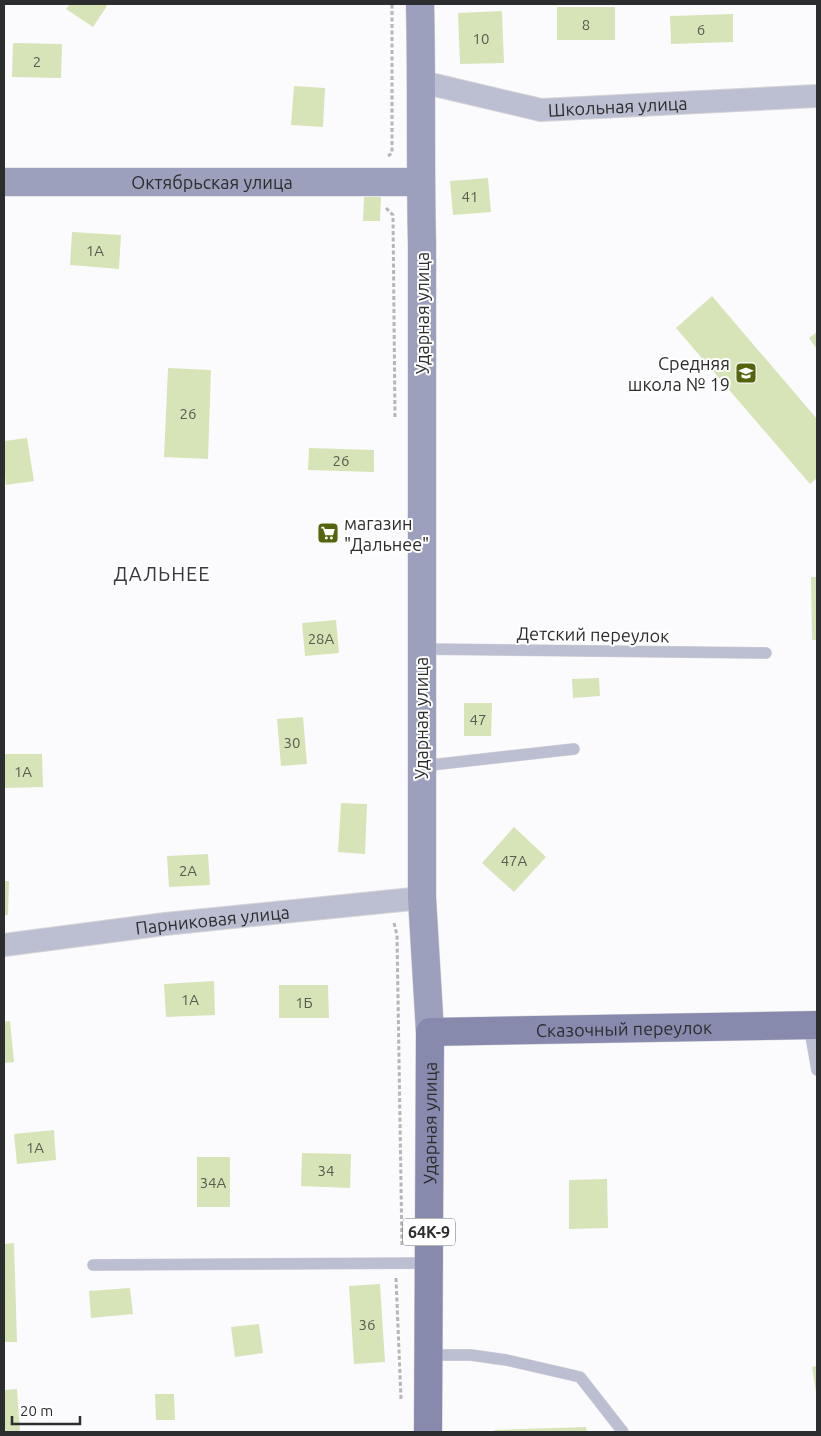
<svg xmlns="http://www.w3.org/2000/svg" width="821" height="1436" font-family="Ubuntu,sans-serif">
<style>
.building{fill:#d7e4b8}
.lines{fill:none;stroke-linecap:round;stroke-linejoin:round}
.lane-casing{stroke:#d6d6d9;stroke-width:12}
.street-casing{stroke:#d6d6d9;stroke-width:24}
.secondary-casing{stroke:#d6d6d9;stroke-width:29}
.primary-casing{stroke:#d6d6d9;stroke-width:29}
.path{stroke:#b6b6b9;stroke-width:3;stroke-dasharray:4 2.5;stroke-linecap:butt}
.lane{stroke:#bcbed1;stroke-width:11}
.street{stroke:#bcbed1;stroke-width:22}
.secondary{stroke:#9da0bc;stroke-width:28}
.primary{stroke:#878aac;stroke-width:28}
.labels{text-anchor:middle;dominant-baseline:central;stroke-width:4;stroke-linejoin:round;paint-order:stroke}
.number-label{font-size:15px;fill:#575b51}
.shield{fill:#fff;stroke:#6b6c6d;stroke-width:1}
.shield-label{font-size:16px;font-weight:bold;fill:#2c2d2f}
.street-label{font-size:18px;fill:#2c2d2f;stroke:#fff}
.poi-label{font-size:18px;fill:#2c2d2f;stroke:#fff;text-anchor:end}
.quarter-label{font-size:20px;letter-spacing:1px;fill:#38383e;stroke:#fff}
</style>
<rect width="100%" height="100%" fill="#fbfbfe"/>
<path class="building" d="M70 4H104L107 6 93 27 66 9Z
M557 7H615V40H557Z
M502 11 504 63 460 64 458 13Z
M733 14V42L671 44 670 16Z
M13 43 62 44 61 78 12 77Z
M294 86 325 88 323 127 291 125Z
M488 178 491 212 453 215 450 181Z
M364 197H381L380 221H363Z
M72 232 121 235 119 269 70 265Z
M712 296 817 419V478L810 484 676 328Z
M817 332V349L809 338Z
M168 368 211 370 208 459 164 457Z
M27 438 34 481 6 485 4 468V441Z
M309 448 374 450V472L308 470Z
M811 577H817V640H812Z
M336 620 339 653 305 656 302 623Z
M599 678 600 696 573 698 572 679Z
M464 703H492L491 736H464Z
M303 717 307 764 281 766 277 719Z
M4 754H42L43 787 4 788Z
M341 803 367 804 365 854 338 852Z
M514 827 546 857 514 892 482 863Z
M208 854 210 885 169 887 167 856Z
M4 881H9L8 915H4Z
M214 981 215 1015 166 1017 164 984Z
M279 985H328L329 1018H279Z
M10 1021 14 1062 4 1063V1022Z
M54 1130 56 1160 17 1164 14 1134Z
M302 1153 351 1154 350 1188 301 1186Z
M197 1157H230V1207H197Z
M607 1179 608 1228 569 1229V1180Z
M14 1243 17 1342H4V1244Z
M380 1284 385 1362 354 1364 349 1286Z
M130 1288 133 1314 91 1318 89 1291Z
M259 1324 263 1353 235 1357 231 1327Z
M817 1366V1392H816L812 1367Z
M17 1389 20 1432H4V1390Z
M155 1394H174L175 1420H156Z
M586 1427 587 1432H494V1430Z"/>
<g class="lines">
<g class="lane-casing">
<path id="lane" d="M422 649 766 653
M422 766 574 749
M809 1025 817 1070
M93 1265 429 1263
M428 1355H471L506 1360 580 1377 623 1432"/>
</g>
<g class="street-casing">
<g id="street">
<path id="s1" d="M422 82 541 110 817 96"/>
<path id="s2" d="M4 945 165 924 422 898"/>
</g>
</g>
<g class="secondary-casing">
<g id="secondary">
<path d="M420 4C422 83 420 163 422 243V898L430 1032"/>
<path id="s3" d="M4 182H420"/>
</g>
</g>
<g class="primary-casing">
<g id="primary">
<path id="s4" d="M428 1432 430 1032 817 1025"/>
</g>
</g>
<path class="path" d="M388 156 392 153V4
M386 208 393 215 395 419
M394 923 397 935 402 1247
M396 1278 401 1399"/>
<use href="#lane" class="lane"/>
<use href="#street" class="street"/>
<use href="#secondary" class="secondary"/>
<use href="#primary" class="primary"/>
</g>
<defs>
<g id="school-square" transform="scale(1.125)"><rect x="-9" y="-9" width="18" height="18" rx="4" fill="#53640d" stroke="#fff"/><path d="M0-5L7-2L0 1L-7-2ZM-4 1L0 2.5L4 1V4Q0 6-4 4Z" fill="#fff"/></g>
<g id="supermarket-square" transform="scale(1.125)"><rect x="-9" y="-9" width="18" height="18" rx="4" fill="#53640d" stroke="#fff"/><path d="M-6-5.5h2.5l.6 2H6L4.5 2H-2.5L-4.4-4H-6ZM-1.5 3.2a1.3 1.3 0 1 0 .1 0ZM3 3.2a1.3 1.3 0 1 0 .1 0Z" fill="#fff"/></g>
</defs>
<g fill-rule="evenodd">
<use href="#school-square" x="746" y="373"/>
<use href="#supermarket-square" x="328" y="533"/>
</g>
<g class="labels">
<g class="number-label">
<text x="586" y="24">8</text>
<text x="701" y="29">6</text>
<text x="481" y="38">10</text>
<text x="37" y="61">2</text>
<text x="470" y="196">41</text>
<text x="95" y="250">1А</text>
<text x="188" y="413">26</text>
<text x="341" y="460">26</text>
<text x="321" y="638">28А</text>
<text x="478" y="719">47</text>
<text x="292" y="742">30</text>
<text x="23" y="771">1А</text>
<text x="514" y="860">47А</text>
<text x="188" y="870">2А</text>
<text x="190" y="999">1А</text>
<text x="304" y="1002">1Б</text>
<text x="35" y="1147">1А</text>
<text x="326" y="1170">34</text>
<text x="213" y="1182">34А</text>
<text x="367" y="1324">36</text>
</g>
<rect class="shield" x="403" y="1218.5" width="52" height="27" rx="4"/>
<g class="shield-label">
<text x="429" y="1232">64К-9</text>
</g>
<g class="street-label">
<text stroke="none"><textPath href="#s1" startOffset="199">Школьная улица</textPath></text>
<text stroke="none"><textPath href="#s3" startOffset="208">Октябрьская улица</textPath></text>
<text transform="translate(422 313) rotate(-90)">Ударная улица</text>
<text transform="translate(593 634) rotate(1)">Детский переулок</text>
<text transform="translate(421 718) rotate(-90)">Ударная улица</text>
<text stroke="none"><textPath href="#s2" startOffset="210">Парниковая улица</textPath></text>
<text stroke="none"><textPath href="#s4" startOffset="594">Сказочный переулок</textPath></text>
<text stroke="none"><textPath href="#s4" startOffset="309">Ударная улица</textPath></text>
</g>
<g class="poi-label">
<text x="730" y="363">Средняя<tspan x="730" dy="21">школа № 19</tspan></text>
<text x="344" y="523" text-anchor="start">магазин<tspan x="344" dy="21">"Дальнее"</tspan></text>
</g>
<g class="quarter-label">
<text x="162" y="573">ДАЛЬНЕЕ</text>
</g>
</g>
<rect width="821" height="1436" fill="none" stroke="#2c2d2f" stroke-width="10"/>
<path d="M12 1416v8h68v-8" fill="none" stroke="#2c2d2f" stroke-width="2.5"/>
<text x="20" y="1416" font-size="15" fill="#2c2d2f" stroke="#ffffff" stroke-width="4" paint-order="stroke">20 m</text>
</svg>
